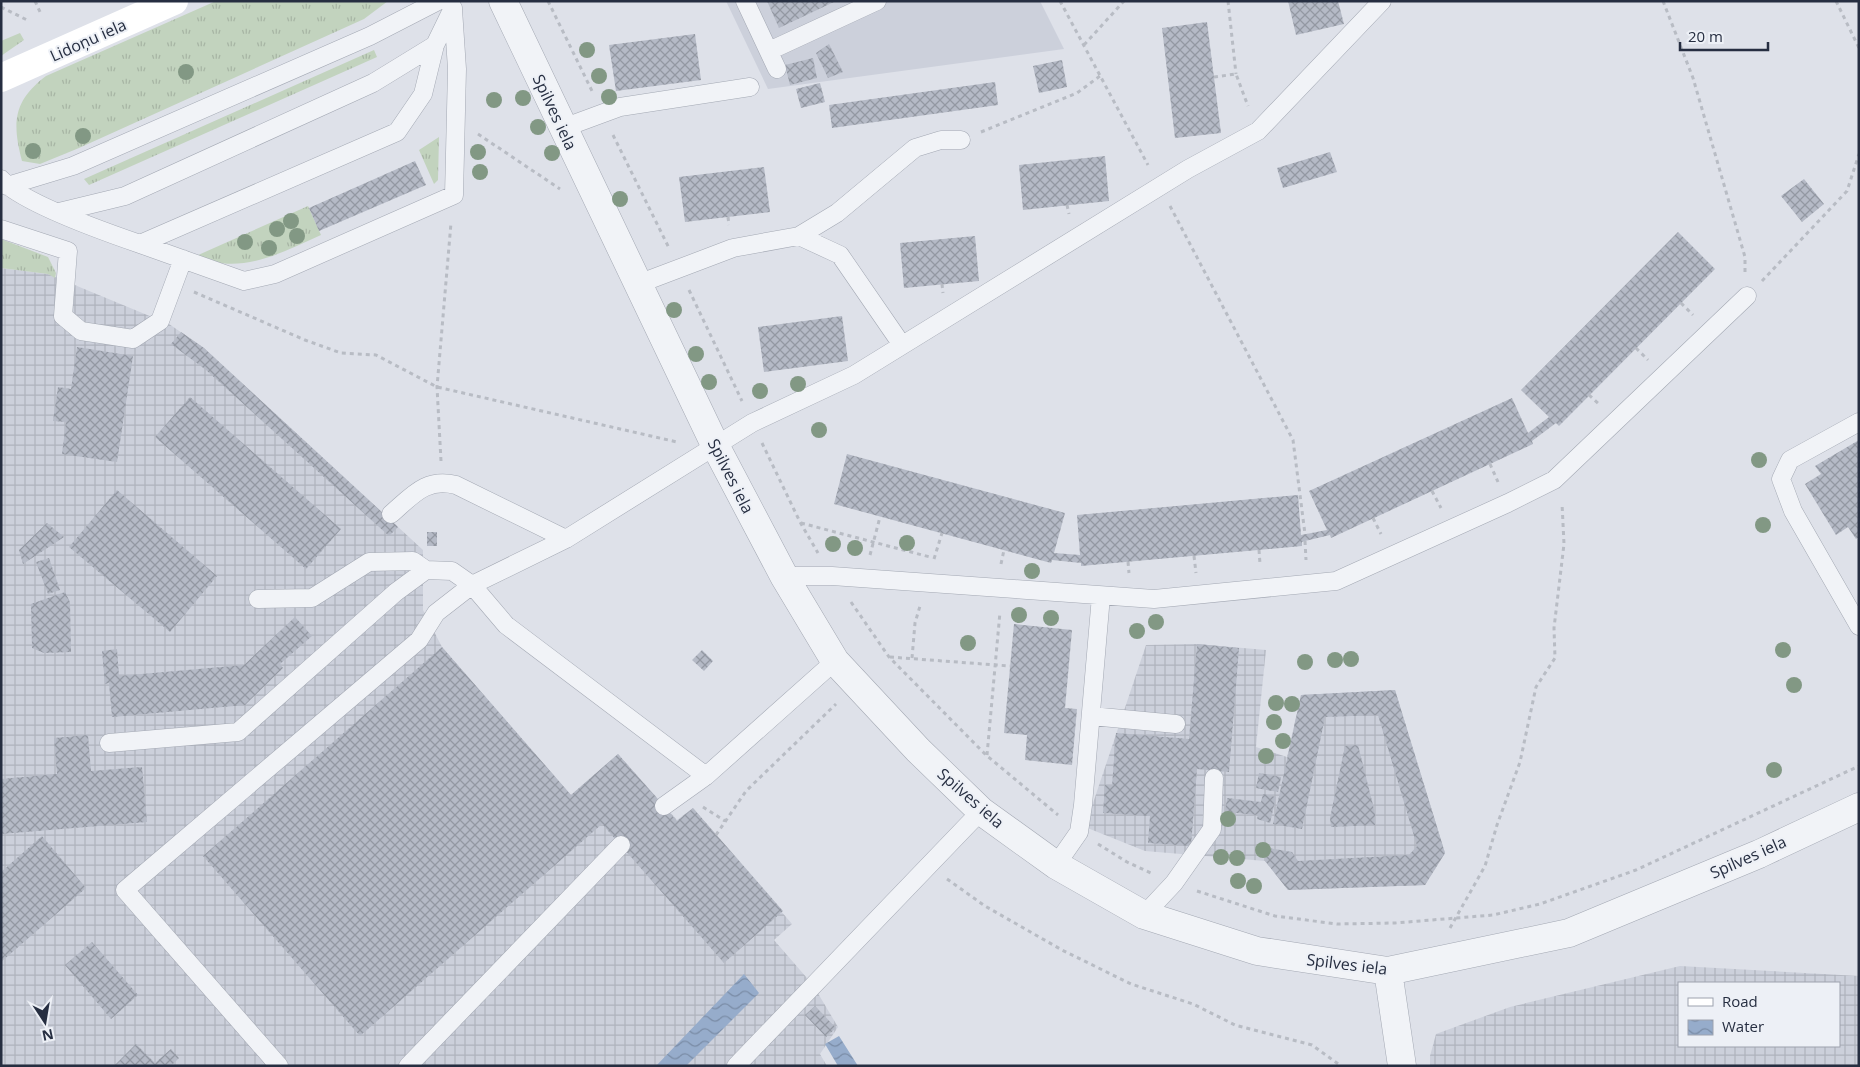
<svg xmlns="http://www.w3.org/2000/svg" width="1860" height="1067" font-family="'Open Sans',sans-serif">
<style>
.built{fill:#ccd0db}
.industrial{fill:url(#industrial-grid);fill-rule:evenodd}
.grass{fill:url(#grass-tufts)}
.water{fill:url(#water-waves)}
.building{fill:url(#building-cross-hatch)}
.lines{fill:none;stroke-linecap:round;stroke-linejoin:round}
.lane-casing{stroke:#a3a8b3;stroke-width:19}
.street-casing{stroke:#a3a8b3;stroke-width:29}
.path{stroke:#b8bcc4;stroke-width:3;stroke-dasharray:4 4;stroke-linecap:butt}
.lane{stroke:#f1f3f7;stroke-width:18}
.street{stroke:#f1f3f7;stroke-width:28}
.secondary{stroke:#fff;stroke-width:28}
.tree{fill:#829884}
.labels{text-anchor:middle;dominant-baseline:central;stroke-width:4;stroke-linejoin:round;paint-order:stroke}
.street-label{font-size:16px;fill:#262e41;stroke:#edf0f6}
</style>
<defs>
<pattern id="industrial-grid" width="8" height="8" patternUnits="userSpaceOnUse" patternTransform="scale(1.25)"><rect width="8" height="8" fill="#ccd0db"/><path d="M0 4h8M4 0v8" fill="none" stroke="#afb3bd"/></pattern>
<pattern id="grass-tufts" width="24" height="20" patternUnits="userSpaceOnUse" patternTransform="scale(1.25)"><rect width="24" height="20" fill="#c2d3be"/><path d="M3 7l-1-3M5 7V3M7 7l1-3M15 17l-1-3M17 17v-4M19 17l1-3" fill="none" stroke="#a7b5a4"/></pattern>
<pattern id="water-waves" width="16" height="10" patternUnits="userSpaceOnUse" patternTransform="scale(1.25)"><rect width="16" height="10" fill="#96accb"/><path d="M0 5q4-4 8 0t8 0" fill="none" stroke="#7a8ca6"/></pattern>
<pattern id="building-cross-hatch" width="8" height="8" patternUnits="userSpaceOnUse" patternTransform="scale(1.25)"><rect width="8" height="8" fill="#b5bac6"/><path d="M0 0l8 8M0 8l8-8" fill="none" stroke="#9398a2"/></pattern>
</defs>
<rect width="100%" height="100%" fill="#dee1e9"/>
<path class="built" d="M726 1H1040L1064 49 768 89Z"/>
<path class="industrial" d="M1 268 48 274 169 324 204 348 423 550V610L442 647 571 795 618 754 677 820 693 808 792 924 774 940 813 985 838 1027 820 1054 827 1066H1Z
M1197 644 1266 650 1256 747 1287 757 1301 695 1395 690 1445 853 1425 885 1288 890 1265 861 1145 851 1085 827 1146 645Z
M1680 966 1859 976V1066H1430V1056L1436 1034 1510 1007ZM1679 983H1839V1046H1679Z"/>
<path class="grass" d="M216 1H388L364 19 79 148 40 164 22 161C12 123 13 101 46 76Z
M20 33 24 40 1 56V41Z
M374 50 377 57 89 185 84 179Z
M439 137 438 180 434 184 419 150Z
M308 206 321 235C281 253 240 276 196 256Z
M1 239 48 257 56 273 55 278 48 274 1 268Z"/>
<path class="water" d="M744 974 759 993 686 1066H656Z
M839 1036 858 1066H838L825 1044Z"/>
<path class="building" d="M767 1H836L779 28Z
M1288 1H1338L1344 24 1296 35Z
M1207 22 1221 133 1175 138 1162 28Z
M695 34 701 80 616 91 609 45Z
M829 44 843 72 828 78 816 53Z
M813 58 817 78 790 85 785 65Z
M1062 60 1067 87 1039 93 1033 66Z
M995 82 998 105 832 128 829 105Z
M820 83 825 102 801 108 796 89Z
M1330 152 1337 172 1283 188 1277 168Z
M1105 156 1109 201 1023 210 1019 165Z
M415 161 426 185 319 231 309 208Z
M764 167 770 212 685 222 679 177Z
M1804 179 1824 204 1802 222 1781 196Z
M1678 232 1715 269 1559 426 1556 423 1532 441 1533 444 1331 538 1330 535 1305 541 1302 542V546L1081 566V563L1052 560 1051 563 834 504 847 454 1065 513 1054 553 1080 555 1077 515 1298 495 1301 535 1327 530 1309 491 1512 398 1528 433 1549 417 1521 390Z
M975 236 979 281 904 288 900 243Z
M842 316 848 361 764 372 758 327Z
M181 332 204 348 398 527 389 536 206 370 171 344Z
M77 347 133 356 117 462 62 454 66 422 53 421 58 387 71 389Z
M190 397 341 529 306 569 155 437Z
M1859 440V537L1856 539 1848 527 1836 535 1805 484 1821 474 1815 466Z
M117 490 217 576 170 632 69 547Z
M47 523 64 537 23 564 19 550Z
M427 532H437V546H427Z
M49 558 60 590 48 594 36 562Z
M65 592 70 602 71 652 44 653 32 648 31 604Z
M295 617 312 636 280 664 283 668 245 705 112 717 109 683 105 684 102 651 117 649 119 676 244 665Z
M1014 624 1072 630 1065 708 1077 709 1072 765 1025 760 1027 735 1004 733Z
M1197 644 1239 648 1229 772 1197 769 1191 846 1148 843 1150 816 1103 813 1105 785 1112 786 1116 733 1189 739Z
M442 647 571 795 618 754 677 821 693 808 783 911 724 963 602 824 360 1036 203 856Z
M702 650 713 661 704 671 692 660Z
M1395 690 1445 853 1425 885 1288 890 1265 861 1268 848 1292 852 1298 861 1409 855 1417 846 1378 715 1325 717 1302 829 1273 824 1301 695Z
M88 735 91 771 142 767 147 822 1 834V779L57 774 54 738Z
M1358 745 1375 813V825L1331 827 1330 818 1345 746Z
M1259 773 1281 777 1278 792 1256 788Z
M1263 794 1276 797 1270 823 1257 819 1258 815 1225 812 1227 798 1261 802Z
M42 836 86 888 1 962V872Z
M92 942 138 995 111 1019 65 965Z
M815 1006 836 1028 826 1037 805 1015Z
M136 1044 155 1063 171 1049 179 1058 171 1066H114Z"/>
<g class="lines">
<g class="lane-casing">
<path id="lane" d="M745 1 777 69
M769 51 877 1
M563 128 620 107 750 87
M1 179C20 202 108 233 140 244L397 132 423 94 435 45 453 8
M7 186 73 166 370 36 438 1
M59 212 125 196 373 83 435 45
M1 229 68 251 63 316 81 331 133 339 160 321 183 259
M799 236 840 255 902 345
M140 244 244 281 275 274 454 195 457 69 453 9
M638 284 733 248 799 236 837 213 915 148 941 140H961
M1859 422 1790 460 1781 479 1793 511 1859 626
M391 514C412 496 426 477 456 485L566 539
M784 576H832L1154 599 1336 581 1508 503 1554 480 1747 296
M258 599 312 598 369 562 413 561 426 570 452 571 472 585 506 625 706 776
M1091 716 1176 724
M109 743 238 732 396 592 426 570
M664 806 706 776 835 661
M1056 865 1079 832 1083 805 1101 596
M1144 915 1174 883 1212 829 1214 778
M279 1066 125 890 419 640 436 613 472 585 566 539 752 423 854 375 1188 169 1258 131 1382 1
M408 1066 621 845
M736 1066 981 811"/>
</g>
<g class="street-casing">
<path id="street" d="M503 1 716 447 784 576 835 661 918 750 981 811 1056 865 1144 915 1257 951 1388 971 1569 933 1759 854 1859 807
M1388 971 1402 1066"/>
</g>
<path class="path" d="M35 1 41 14
M548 1 593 93
M1060 1 1148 165
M1228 1 1236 74
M1663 1 1693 78 1745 257V273
M1836 1 1859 48
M1 7 27 20
M1084 45 1124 1
M1214 77 1236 74 1248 106
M981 132 1077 93 1100 76
M478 134 560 189
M613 135 669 248
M1067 205 1069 214
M1170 206 1293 440 1305 534
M728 217 729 225
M1762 281 1847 191 1859 154
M942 284 943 293
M689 290 742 401
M194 292 305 340 341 353 376 355 437 387 677 442
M1681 303 1693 315
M1636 348 1648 360
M1589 395 1600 405
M762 443 800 522 818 553
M441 461 437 387 451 223
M1490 464 1498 482
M1432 491 1441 508
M1373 518 1381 534
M801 523 930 557
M1305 541 1306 560
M1259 550 1260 564
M870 555 880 517
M1194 556 1196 573
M934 559 942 533
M1128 562 1129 573
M1001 564 1004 550
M851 602 889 657 986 755 1058 815
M890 657 1010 666
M912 658 915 623 920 606
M987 755 1000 612
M703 807 725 821
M716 835 746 791 836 704
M1098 844 1127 862 1151 873
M947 879 985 906 1062 950 1131 984 1193 1004 1235 1025 1312 1045 1341 1066
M1197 891 1275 916 1337 924 1395 923 1493 915 1540 904 1636 870 1859 766
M1450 928 1485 866 1497 825 1520 762 1536 687 1555 658 1554 628 1564 544 1562 503"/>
<use href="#lane" class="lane"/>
<use href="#street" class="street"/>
<path class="secondary" d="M1 78 174 1"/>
</g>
<g class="tree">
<circle cx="587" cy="50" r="8"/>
<circle cx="186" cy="72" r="8"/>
<circle cx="599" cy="76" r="8"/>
<circle cx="609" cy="97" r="8"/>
<circle cx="523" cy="98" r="8"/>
<circle cx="494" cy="100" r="8"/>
<circle cx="538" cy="127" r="8"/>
<circle cx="83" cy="136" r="8"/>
<circle cx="33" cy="151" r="8"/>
<circle cx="478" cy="152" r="8"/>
<circle cx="552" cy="153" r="8"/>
<circle cx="480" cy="172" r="8"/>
<circle cx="620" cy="199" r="8"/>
<circle cx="291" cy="221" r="8"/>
<circle cx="277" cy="229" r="8"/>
<circle cx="297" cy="236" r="8"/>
<circle cx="245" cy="242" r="8"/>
<circle cx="269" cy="248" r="8"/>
<circle cx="674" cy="310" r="8"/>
<circle cx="696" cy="354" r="8"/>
<circle cx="709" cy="382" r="8"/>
<circle cx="798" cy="384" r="8"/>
<circle cx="760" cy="391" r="8"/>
<circle cx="819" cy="430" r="8"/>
<circle cx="1759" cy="460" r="8"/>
<circle cx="1763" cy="525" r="8"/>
<circle cx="907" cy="543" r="8"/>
<circle cx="833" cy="544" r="8"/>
<circle cx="855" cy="548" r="8"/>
<circle cx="1032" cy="571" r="8"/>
<circle cx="1019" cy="615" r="8"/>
<circle cx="1051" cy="618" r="8"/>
<circle cx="1156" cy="622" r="8"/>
<circle cx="1137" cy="631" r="8"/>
<circle cx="968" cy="643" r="8"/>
<circle cx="1783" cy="650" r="8"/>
<circle cx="1351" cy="659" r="8"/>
<circle cx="1335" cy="660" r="8"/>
<circle cx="1305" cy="662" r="8"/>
<circle cx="1794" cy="685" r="8"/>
<circle cx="1276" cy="703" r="8"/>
<circle cx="1292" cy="704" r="8"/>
<circle cx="1274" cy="722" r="8"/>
<circle cx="1283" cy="741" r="8"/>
<circle cx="1266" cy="756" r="8"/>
<circle cx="1774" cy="770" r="8"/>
<circle cx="1228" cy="819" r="8"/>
<circle cx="1263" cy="850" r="8"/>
<circle cx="1221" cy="857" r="8"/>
<circle cx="1237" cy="858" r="8"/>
<circle cx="1238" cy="881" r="8"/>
<circle cx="1254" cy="886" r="8"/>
</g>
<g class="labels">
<g class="street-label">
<text transform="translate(88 40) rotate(-24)">Lidoņu iela</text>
<text transform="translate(555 112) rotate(65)">Spilves iela</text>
<text transform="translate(731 476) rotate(63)">Spilves iela</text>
<text transform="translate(971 798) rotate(41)">Spilves iela</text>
<text transform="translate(1748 857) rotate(-24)">Spilves iela</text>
<text transform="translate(1347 964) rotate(7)">Spilves iela</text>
</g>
</g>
<rect width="1860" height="1067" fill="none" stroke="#262e41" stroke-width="5"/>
<rect x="1678" y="982" width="162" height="65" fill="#edf0f6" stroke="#9da2ae"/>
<rect x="1688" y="998" width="25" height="8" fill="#ffffff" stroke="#9da2ae"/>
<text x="1722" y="1007" font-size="15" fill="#262e41">Road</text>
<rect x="1688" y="1020" width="25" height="15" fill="url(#water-waves)" stroke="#9da2ae"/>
<text x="1722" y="1032" font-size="15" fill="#262e41">Water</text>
<g transform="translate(45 1022) rotate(168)" stroke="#edf0f6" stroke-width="4" paint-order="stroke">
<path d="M0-4L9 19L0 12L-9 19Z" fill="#262e41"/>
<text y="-8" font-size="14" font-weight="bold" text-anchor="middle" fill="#262e41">N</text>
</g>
<path d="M1680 42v8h88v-8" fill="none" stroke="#262e41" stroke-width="2.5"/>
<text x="1688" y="42" font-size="15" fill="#262e41" stroke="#edf0f6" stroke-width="4" paint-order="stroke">20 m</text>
</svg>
